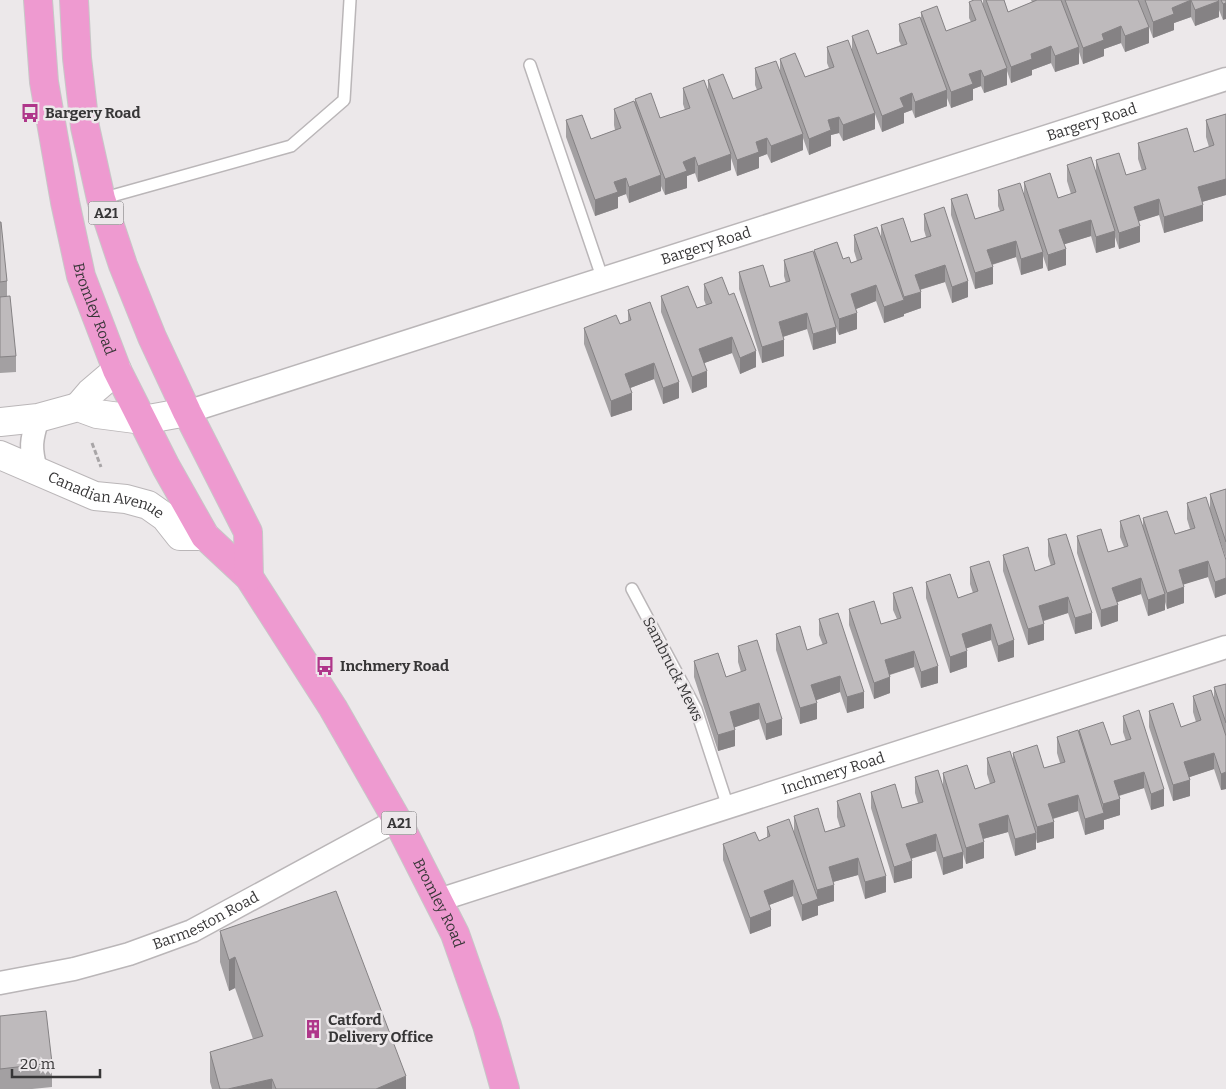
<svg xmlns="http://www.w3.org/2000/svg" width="1226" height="1089" font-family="Bitter,serif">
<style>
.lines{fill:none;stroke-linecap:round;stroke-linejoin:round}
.service-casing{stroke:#bab6b8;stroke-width:14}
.minor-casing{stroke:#bab6b8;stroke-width:25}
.tertiary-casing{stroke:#bab6b8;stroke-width:30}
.trunk-casing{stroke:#c7c7c7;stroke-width:30}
.path{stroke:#a8a5a7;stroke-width:3;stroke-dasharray:5 2.5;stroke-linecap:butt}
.service{stroke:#fff;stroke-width:11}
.minor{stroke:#fff;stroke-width:22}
.tertiary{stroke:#fff;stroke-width:28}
.trunk{stroke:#ee9ad0;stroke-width:28}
.wall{fill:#a3a0a2}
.shaded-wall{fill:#858284}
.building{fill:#bebabc;stroke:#858284}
.labels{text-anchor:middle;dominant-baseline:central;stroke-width:5;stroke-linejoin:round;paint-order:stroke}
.shield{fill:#ece8ea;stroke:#6d6b6d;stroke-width:1}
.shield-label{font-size:14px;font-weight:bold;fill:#373637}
.poi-label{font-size:15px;font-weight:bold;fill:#373637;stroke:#ece8ea;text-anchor:start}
.street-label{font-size:15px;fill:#373637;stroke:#ece8ea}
</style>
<rect width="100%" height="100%" fill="#ece8ea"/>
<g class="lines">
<g class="service-casing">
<path id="service" d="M530 65 603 280
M101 199 291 146 344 100 350 0
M632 589 696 709 728 807"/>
</g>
<g class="minor-casing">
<g id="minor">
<path id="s1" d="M187 412 1226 79"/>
<path d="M36 470C30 448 31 440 38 418"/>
<path id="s2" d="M439 900 1226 647"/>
<path id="s3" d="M0 983 74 969 129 954 192 931 397 820"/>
</g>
</g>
<g class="tertiary-casing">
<g id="tertiary">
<path d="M78 407 90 393 117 370"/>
<path d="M0 422 38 418 78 407 97 414 143 420 187 412"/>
<path id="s4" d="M0 455 95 496 126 499 148 505 165 517 180 536H205"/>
</g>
</g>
<g class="trunk-casing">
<g id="trunk">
<path id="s5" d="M38 0 44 82 65 202 81 276 117 370 166 467 205 536 249 577 333 708 397 820 455 934 487 1025 505 1089"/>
<path d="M74 0 77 58 85 127 101 199 123 265 152 337 187 412 248 532 249 577"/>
</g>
</g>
<path class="path" d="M92 443 101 467"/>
<use href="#service" class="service"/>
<use href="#minor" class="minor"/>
<use href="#tertiary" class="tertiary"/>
<use href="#trunk" class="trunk"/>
</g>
<path class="wall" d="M983 0H1004L1008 12 1032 2 1031 0H1226L1223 20 1219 10V17L1195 26 1191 17 1174 23V30L1153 38 1149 27V43L1125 52 1121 43 1104 49V56L1083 64 1079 52V64L1055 72 1051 63 1032 70V75L1011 83 1007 71V85L984 93 981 86 973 89V100L951 108 947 98V106L915 118 912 110 904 113V123L882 132 875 114V129L843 141 839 133 831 135V146L809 155 803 138V150L771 163 767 154 759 157V168L737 176 731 158V170L698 182 695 173 687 176V188L665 195 661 186V191L629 203 626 194 618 197V208L595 216 566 137V120L591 139 615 130 614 125V109L635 104V99L660 118 685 110 683 104V88L708 91V80L733 99 757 90 755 85V68L780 71V59L805 77 829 68 827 63V47L852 50V36L877 54 901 45 899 41V24L921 19V12L946 31 971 22 969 18V2L983 6Z
M1226 114V195L1202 202 1203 221 1164 233 1159 215 1138 221 1140 242 1119 249 1115 237V247L1096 253 1091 236 1064 244 1066 265 1048 271 1043 256V268L1021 275 1016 257 992 265 993 284 975 289 951 215V199L975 219 1000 211 998 206V190L1024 195V182L1058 198 1071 194 1067 181V165L1096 172V160L1126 175 1142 171 1138 159V143L1194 152 1209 147 1206 137V120Z
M924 214 968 297 952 303 945 282 920 290 921 308 904 314V311V316L884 323 876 301 856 309 857 329 839 335 836 328V343L813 350 807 329 783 337 784 356 762 363 739 289V272L770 287 786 283 784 276V260L814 255V250L843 259 851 263 857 261 854 251V235L881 237V225L911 242 926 237 924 230Z
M0 222 7 281V297L16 356V372L0 373Z
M704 284 756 367 740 374 732 353 704 363 707 387 692 393 661 312V296L697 308 706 305 704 300Z
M628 310 679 398 663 404 654 379 630 388 632 410 611 417 584 344V328L620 324 628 321Z
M1226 489V558L1210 510V494Z
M1187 503 1226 560V594L1215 598 1208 577 1183 584 1184 603 1167 609 1165 602V610L1148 616 1141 594 1117 602 1118 621 1101 627 1077 553V536L1108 552 1124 547 1120 537V521L1143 528V518L1175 534 1190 529 1187 519Z
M1048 539 1092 629 1075 634 1068 613 1044 621V640L1028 645 1003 571V555L1035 571 1051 566 1048 556Z
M970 567 1014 657 998 662 991 640 966 648 967 667 950 673 926 598V582L958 598 973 593 970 584Z
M893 593 938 683 921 688 914 667 890 675V693L874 699 849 625V609L881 624 897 619 893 610Z
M819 619 864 708 847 713 840 692 816 700 817 719 800 724 776 650V634L807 650 823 645 819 635Z
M738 646 782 735 766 740 759 719 734 727 735 746 718 751 694 677V661L726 677 741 672 738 662Z
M1226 684V789L1221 790 1214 769 1189 777 1190 796 1173 801 1149 727V711L1181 727 1196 722 1193 712V696L1214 700V687Z
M1123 716 1164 806 1151 810 1144 788 1119 796 1120 815 1104 820V829L1085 835 1078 811 1053 819 1054 838 1037 843 1036 839V849L1015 856 1008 832 983 839 984 858 966 864 963 854V868L943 875 936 851 911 859 912 878 894 883 871 808V792L902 808 918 803 915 793V777L943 788V773L975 789 990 784 987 774V758L1013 760V753L1044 768 1060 763 1057 753V737L1079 735V730L1111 745 1126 741 1123 732Z
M837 801 886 892 865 899 858 875 833 882 834 901 818 906V915L802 921 793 896 769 905 771 926 750 934 723 860V844L759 841 767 838V827L794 832V816L825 832 840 827 837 817Z
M220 931 406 1089H212L210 1082V1052L253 1039 235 988 229 991 220 962Z
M0 1016 52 1063V1087L32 1089H0Z"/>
<path class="shaded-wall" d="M1191 0V17L1174 23V30L1153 38V22L1172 8Z
M1219 1V17L1195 26V10Z
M1226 3V19L1223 20V4Z
M1121 26V43L1104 49V56L1083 64V48L1102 34Z
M1149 27V43L1125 52V36Z
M1051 46V63L1032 70V75L1011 83V67L1031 54Z
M1079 47V64L1055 72V56Z
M1007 68V85L984 93V77Z
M981 70V86L973 89V100L951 108V92L969 74Z
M947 90V106L915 118V102Z
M912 93V110L904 113V123L882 132V116L900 98Z
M875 113V129L843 141V125Z
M839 117V133L831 135V146L809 155V139L828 120Z
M803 134V150L771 163V146Z
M767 138V154L759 157V168L737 176V160L756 142Z
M731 154V170L698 182V166Z
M695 157V173L687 176V188L665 195V179L683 162Z
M661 175V191L629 203V187Z
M626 178V194L618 197V208L595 216V200L614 182Z
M1226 179V195L1198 203V187Z
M1159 199V215L1134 223V207Z
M1203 205V221L1164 233V217Z
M1091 220V236L1059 246V230Z
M1140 226V242L1119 249V233Z
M1115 231V247L1096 253V237Z
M1016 241V257L987 266V250Z
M1066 249V265L1048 271V255Z
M1043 252V268L1021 275V259Z
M945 265V282L915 291V275Z
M993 267V284L975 289V273Z
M968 281V297L952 303V287Z
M876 285V301L851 311V294Z
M921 292V308L904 314V297Z
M904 300V316L884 323V307Z
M807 313V329L779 338V322Z
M857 313V329L839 335V319Z
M836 327V343L813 350V334Z
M732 337V353L699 365V349Z
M784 340V356L762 363V347Z
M756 351V367L740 374V358Z
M654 363V379L625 390V374Z
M707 371V387L692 393V377Z
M679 382V398L663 404V388Z
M632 393V410L611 417V401Z
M1208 561V577L1179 586V570Z
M1141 578V594L1112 604V588Z
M1226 578V594L1215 598V582Z
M1184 587V603L1167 609V593Z
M1165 594V610L1148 616V600Z
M1068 597V613L1039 622V606Z
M1118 605V621L1101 627V610Z
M1092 613V629L1075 634V618Z
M991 624V640L962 650V634Z
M1044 624V640L1028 645V629Z
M1014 640V657L998 662V646Z
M914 651V667L885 676V660Z
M967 651V667L950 673V657Z
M938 666V683L921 688V672Z
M840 676V692L811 702V685Z
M890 677V693L874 699V683Z
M864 692V708L847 713V697Z
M759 703V719L730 729V712Z
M817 703V719L800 724V708Z
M782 719V735L766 740V724Z
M735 730V746L718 751V735Z
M1214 753V769L1184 779V762Z
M1144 772V788L1114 797V781Z
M1226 772V789L1221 790V774Z
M1190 780V796L1173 801V785Z
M1164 789V806L1151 810V794Z
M1078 795V811L1048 820V804Z
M1120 799V815L1104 820V829L1085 835V819L1103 813V804Z
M1008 815V832L979 840V824Z
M1054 822V838L1037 843V827Z
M1036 833V849L1015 856V839Z
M936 834V851L906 860V844Z
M984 842V858L966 864V848Z
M963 852V868L943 875V858Z
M858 858V875L829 883V867Z
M912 861V878L894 883V867Z
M886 876V892L865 899V882Z
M793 880V896L764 907V891Z
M834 885V901L818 906V915L802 921V905L817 899V890Z
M771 910V926L750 934V918Z
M235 957V988L229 991V960Z
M406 1076V1089H376Z
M272 1079V1089H228Z"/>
<path class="building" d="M974 0H981L1007 68 984 77 981 70 969 74 973 84 951 92 921 12 937 6 946 31 976 20 969 2Z
M986 0H1004L1008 12 1037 0H1061L1079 47 1055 56 1051 46 1031 54 1032 59 1011 67Z
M1065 0H1138L1149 27 1125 36 1121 26 1102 34 1104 40 1083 48Z
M1145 0H1218L1219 1 1195 10 1191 0 1172 8 1174 14 1153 22Z
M1221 0H1226V3L1223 4Z
M920 17 947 90 915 102 912 93 900 98 904 107 882 116 852 36 868 30 877 54 907 44 899 24Z
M848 40 875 113 843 125 839 117 828 120 831 130 809 139 780 59 795 53 805 77 834 67 827 47Z
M776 61 803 134 771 146 767 138 756 142 759 152 737 160 708 80 723 74 733 99 762 88 755 68Z
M704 80 731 154 698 166 695 157 683 162 687 171 665 179 635 99 651 93 660 118 690 108 683 88Z
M634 101 661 175 629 187 626 178 614 182 618 192 595 200 566 120 582 115 591 139 621 128 614 109Z
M1226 114V179L1198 187 1203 205 1164 217 1159 199 1134 207 1140 226 1119 233 1096 160 1119 153 1126 175 1146 169 1138 143 1187 128 1194 152 1214 145 1206 120Z
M1091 157 1115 231 1096 237 1091 220 1059 230 1066 249 1048 255 1024 182 1050 173 1058 198 1076 192 1067 165Z
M1020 183 1043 252 1021 259 1016 241 987 250 993 267 975 273 951 199 967 194 975 219 1004 210 998 190Z
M944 207 968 281 952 287 945 265 915 275 921 292 904 297 881 225 903 218 911 242 931 236 924 214Z
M0 222H1L7 281 0 282Z
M877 227 904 300 884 307 876 285 851 294 857 313 839 319 814 250 837 242 843 259 849 257 851 263 862 259 854 235Z
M813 251 836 327 813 334 807 313 779 322 784 340 762 347 739 272 763 265 770 287 790 281 784 260Z
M722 277 729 295 734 293 756 351 740 358 732 337 699 349 707 371 692 377 661 296 688 286 697 308 712 303 704 284Z
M10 296 16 356 0 357V297Z
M650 302 679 382 663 388 654 363 625 374 632 393 611 401 584 328 616 315 620 324 631 320 628 310Z
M1226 489V542L1210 494Z
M1206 497 1226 560V578L1215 582 1208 561 1179 570 1184 587 1167 593 1143 518 1167 511 1175 534 1195 528 1187 503Z
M1139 515 1165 594 1148 600 1141 578 1112 588 1118 605 1101 610 1077 536 1101 529 1108 552 1128 546 1120 521Z
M1066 534 1092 613 1075 618 1068 597 1039 606 1044 624 1028 629 1003 555 1028 547 1035 571 1055 564 1048 539Z
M989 561 1014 640 998 646 991 624 962 634 967 651 950 657 926 582 950 574 958 598 978 591 970 567Z
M912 587 938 666 921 672 914 651 885 660 890 677 874 683 849 609 874 601 881 624 901 618 893 593Z
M838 613 864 692 847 697 840 676 811 685 817 703 800 708 776 634 800 626 807 650 827 643 819 619Z
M757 640 782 719 766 724 759 703 730 712 735 730 718 735 694 661 718 653 726 677 746 670 738 646Z
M1226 684V723L1214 687Z
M1211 690 1226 736V772L1221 774 1214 753 1184 762 1190 780 1173 785 1149 711 1173 703 1181 727 1201 720 1193 696Z
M1139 710 1164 789 1151 794 1144 772 1114 781 1120 799 1103 804 1079 730 1103 722 1111 745 1131 739 1123 716Z
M1078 730 1104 813 1085 819 1078 795 1048 804 1054 822 1037 827 1013 753 1037 745 1044 768 1065 762 1057 737Z
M1010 751 1036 833 1015 839 1008 815 979 824 984 842 966 848 943 773 967 765 975 789 995 782 987 758Z
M938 770 963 852 943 858 936 834 906 844 912 861 894 867 871 792 895 784 902 808 923 802 915 777Z
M860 793 886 876 865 882 858 858 829 867 834 885 817 890 794 816 818 808 825 832 845 826 837 801Z
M789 819 818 899 802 905 793 880 764 891 771 910 750 918 723 844 755 832 759 841 770 836 767 827Z
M336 891 406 1076 376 1089H276L272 1079 228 1089H220L210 1052 263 1036 235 957 229 960 220 931Z
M46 1011 52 1063 0 1069V1016Z"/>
<defs>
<g id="bus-bare" transform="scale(1.5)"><path d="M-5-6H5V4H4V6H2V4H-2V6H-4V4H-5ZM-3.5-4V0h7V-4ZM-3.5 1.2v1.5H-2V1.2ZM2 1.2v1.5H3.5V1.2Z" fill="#af368a" stroke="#ece8ea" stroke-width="2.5" paint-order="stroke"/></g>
<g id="building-bare" transform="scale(1.5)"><path d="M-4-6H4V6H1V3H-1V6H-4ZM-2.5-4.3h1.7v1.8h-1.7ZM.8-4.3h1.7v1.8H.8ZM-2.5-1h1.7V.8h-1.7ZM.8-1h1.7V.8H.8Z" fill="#af368a" stroke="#ece8ea" stroke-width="2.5" paint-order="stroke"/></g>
</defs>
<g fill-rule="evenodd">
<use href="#bus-bare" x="30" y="113"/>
<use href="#bus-bare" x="325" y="666"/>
<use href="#building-bare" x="313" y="1029"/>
</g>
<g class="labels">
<g class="shield">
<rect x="88.5" y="201.5" width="35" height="23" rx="4"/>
<rect x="381.5" y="811.5" width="35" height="23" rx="4"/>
</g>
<g class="shield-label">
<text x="106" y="213">A21</text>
<text x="399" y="823">A21</text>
</g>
<g class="poi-label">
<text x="45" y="113">Bargery Road</text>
<text x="340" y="666">Inchmery Road</text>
<text x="328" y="1020">Catford<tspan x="328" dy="17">Delivery Office</tspan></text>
</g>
<g class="street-label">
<text stroke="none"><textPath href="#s1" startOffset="950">Bargery Road</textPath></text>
<text stroke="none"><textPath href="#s1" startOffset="545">Bargery Road</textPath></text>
<text stroke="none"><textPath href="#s5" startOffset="315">Bromley Road</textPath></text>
<text stroke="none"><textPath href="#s4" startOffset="114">Canadian Avenue</textPath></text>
<text transform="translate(673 669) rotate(63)">Sambruck Mews</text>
<text stroke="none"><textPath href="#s2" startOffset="414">Inchmery Road</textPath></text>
<text stroke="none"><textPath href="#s5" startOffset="1006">Bromley Road</textPath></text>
<text stroke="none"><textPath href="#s3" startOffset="216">Barmeston Road</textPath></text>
</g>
</g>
<path d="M12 1069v8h88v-8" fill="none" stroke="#373637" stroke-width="2.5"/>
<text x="20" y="1069" font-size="15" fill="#373637" stroke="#ece8ea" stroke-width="4" paint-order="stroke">20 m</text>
</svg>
